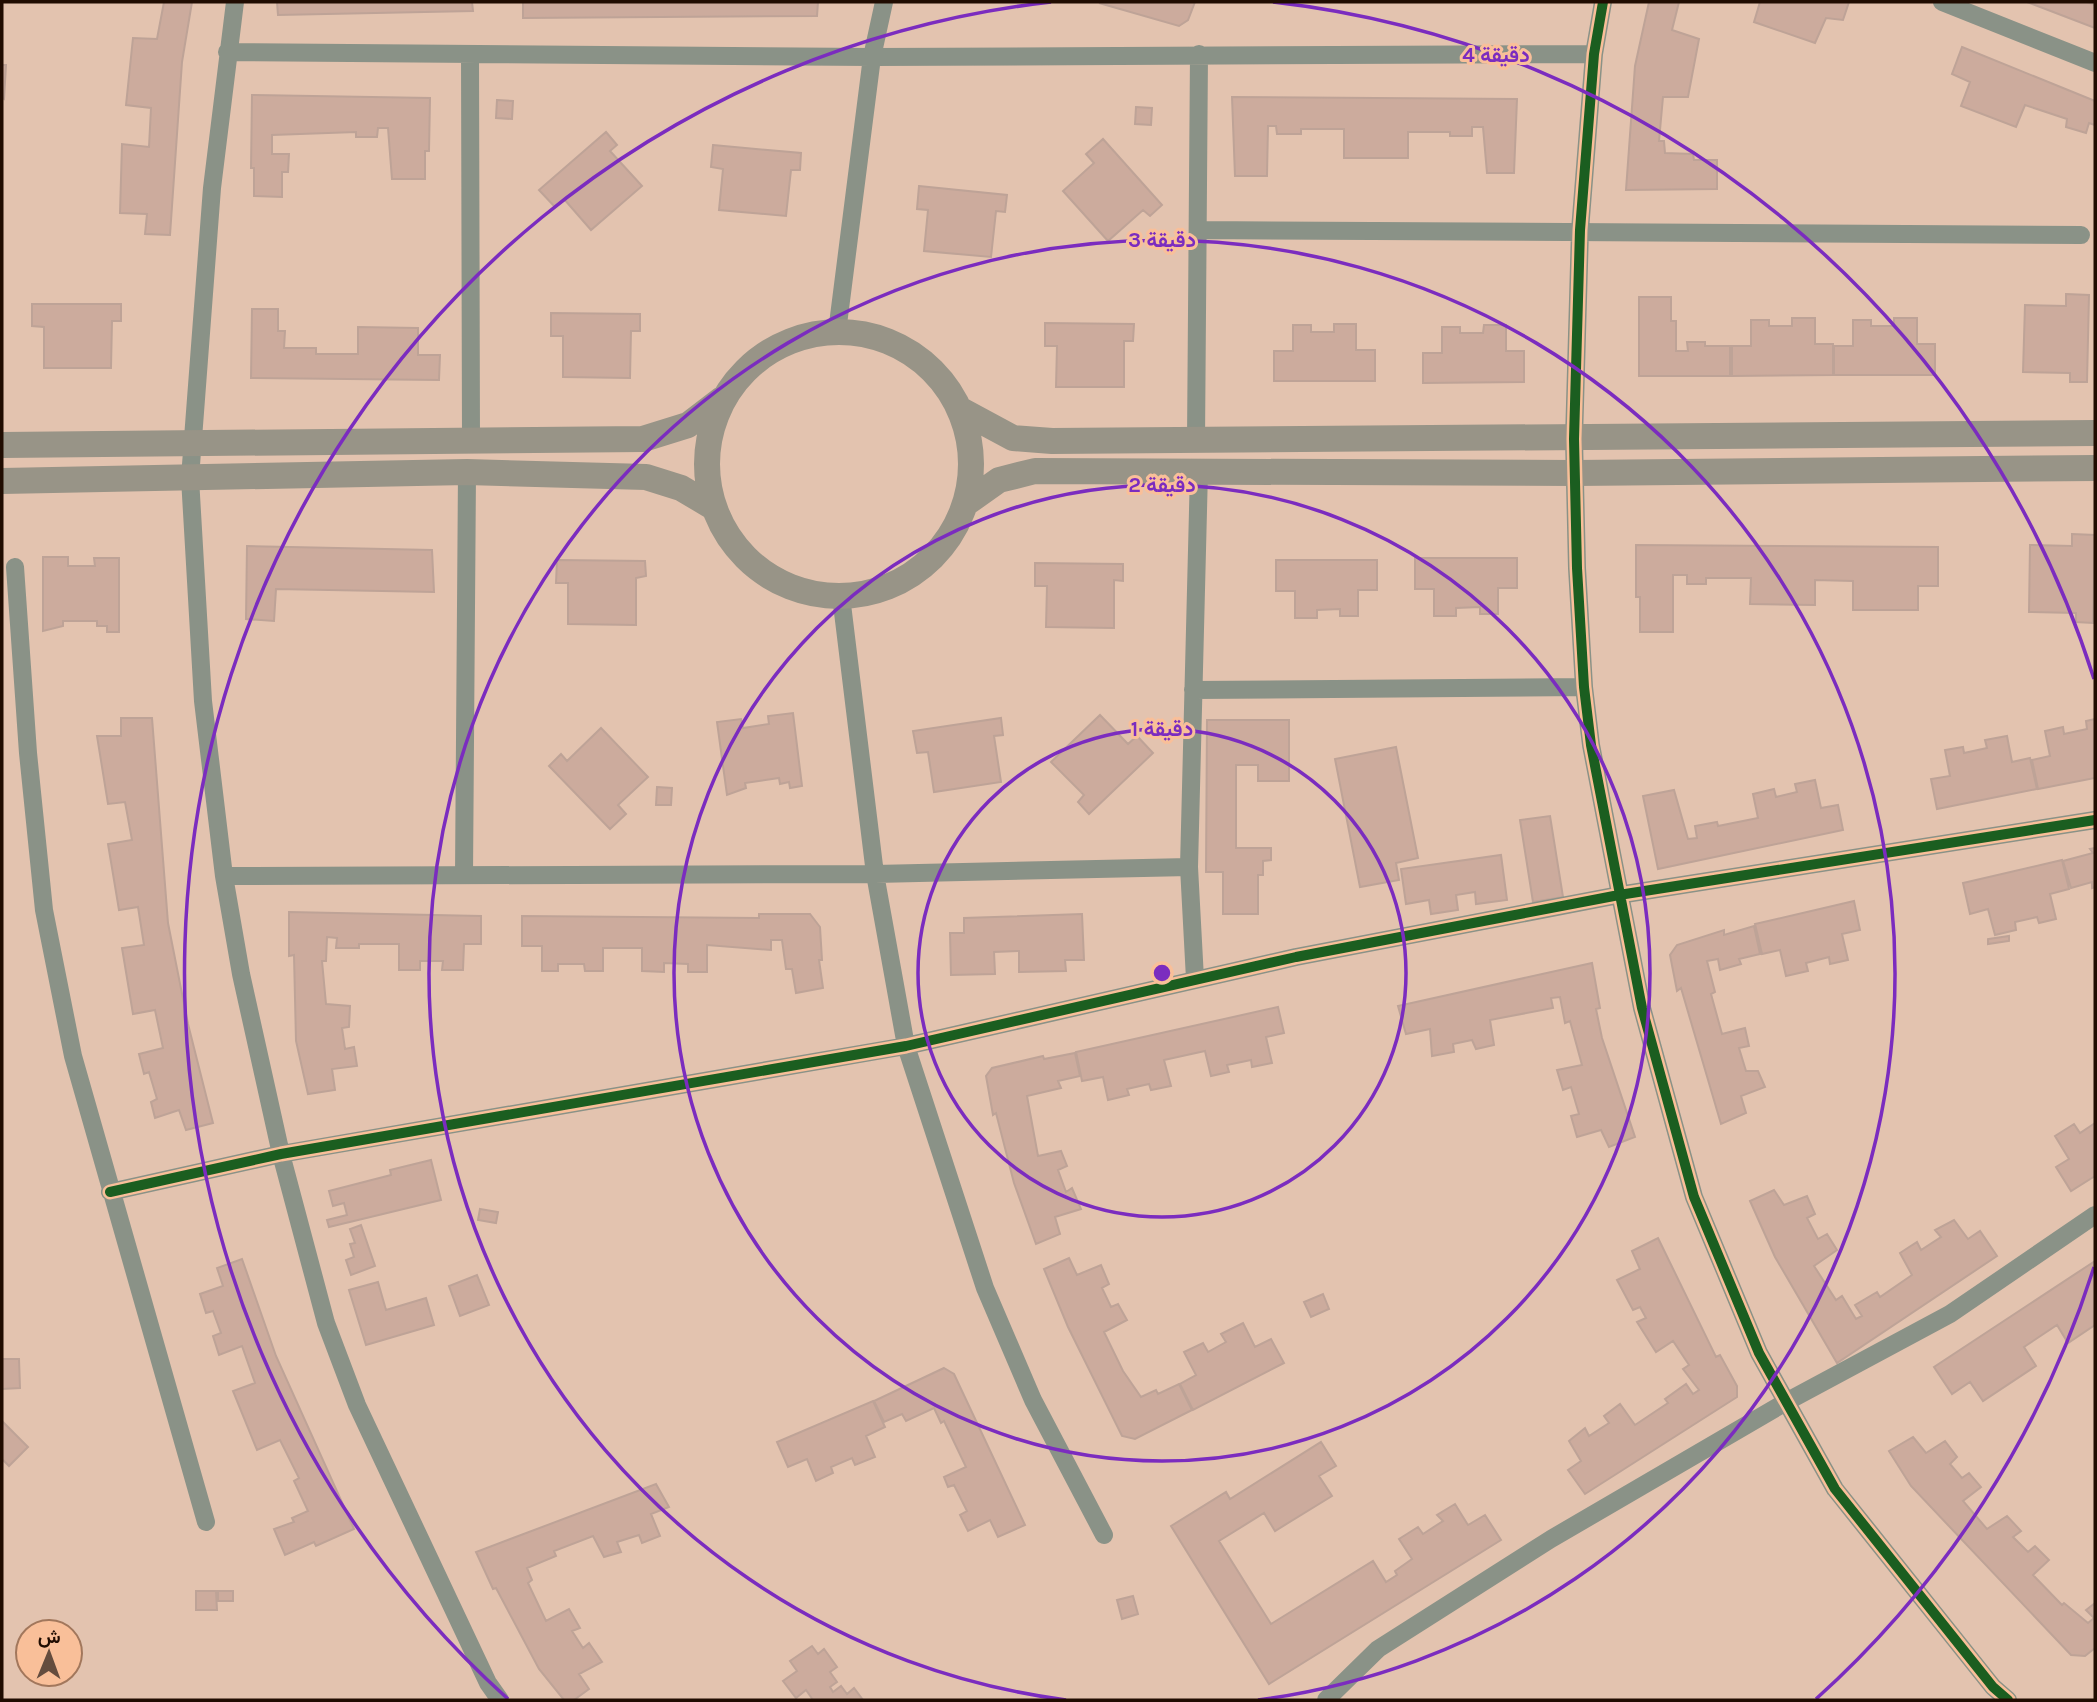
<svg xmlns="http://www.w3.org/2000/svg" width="2097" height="1702" font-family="Karla,Vazirmatn,sans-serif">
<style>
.building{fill:#ccab9d;stroke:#bea397;stroke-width:2}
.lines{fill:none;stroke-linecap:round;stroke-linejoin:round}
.street{stroke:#8a9287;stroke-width:18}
.primary{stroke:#989487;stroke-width:26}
.cycleway-casing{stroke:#f9bf99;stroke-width:15}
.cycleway{stroke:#1b5e20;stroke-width:10}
.ring{fill:none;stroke:#7b2cbf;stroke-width:3.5}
.centre{fill:#7b2cbf;stroke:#f9bf99;stroke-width:3.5}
.ring-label{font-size:21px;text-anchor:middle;font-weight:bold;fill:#7b2cbf;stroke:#f9bf99;stroke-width:6;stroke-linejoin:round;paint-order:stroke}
</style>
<rect width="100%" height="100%" fill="#e3c3af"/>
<path class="building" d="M164 2H192L182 62 170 235 145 234 147 214 120 213 122 144 149 147 151 108 126 105 133 38 157 39Z
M277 2H472L473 11 278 15Z
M523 2H818L817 16 523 18Z
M1195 2 1188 20 1179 26 1099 3Z
M1679 2 1672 30 1699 39 1688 97H1663L1659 141H1664L1665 153 1693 154 1694 160H1717V189L1626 190 1635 66 1649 2Z
M1760 2H1849L1843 20 1826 18 1815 43 1754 22Z
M2027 2H2087L2095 5V28Z
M1962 47 2095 101V125L2089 123 2086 133 2066 127 2067 119 2025 105 2016 127 1961 106 1970 82 1952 74Z
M2 65H6L4 99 2 98Z
M252 95 430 98 429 151H425V179H392L388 128H378L377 137H356V132L272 135V154H289L288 172H282V197L254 196V168H251Z
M1232 97 1517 99 1514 173H1487L1483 127H1472V136H1450V132H1408V158H1344V129H1301V134H1277L1276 126H1268L1267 176H1235Z
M497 100 513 101 512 119 496 118Z
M1136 107 1152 108 1151 125 1135 124Z
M606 132 617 145 610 151 642 186 591 230 564 199 555 207 539 190Z
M1103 139 1162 205 1150 216 1143 210 1108 241 1063 191 1094 163 1086 154Z
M713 145 801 153 800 170H791L786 216 719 210 723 169 711 167Z
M919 186 1007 195 1005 212 996 211 991 257 924 251 928 210 917 209Z
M2066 294 2089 295 2087 382H2070V373L2023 372 2025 305 2066 306Z
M1639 297H1671V321H1676V351H1688L1687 342H1705V346H1730V376H1639Z
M32 304H121V321H112L111 368H44V327L32 326Z
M252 309H278V331H285L284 348H316V354H358V327L418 328V355H440L439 380 251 378Z
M551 313 640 314V331H631L630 378 563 377V336H551Z
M1792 318H1815V344H1833V375L1732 376V346H1751V320H1769V326H1792Z
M1894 318H1917V344H1935V375H1834V346H1853V320H1871V326H1894Z
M1045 323 1134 324 1133 341H1124V387H1056L1057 346H1045Z
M1334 324H1356V350H1375V381H1274V351H1293V325H1311V332H1334Z
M1484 325H1506V351H1524V382L1423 383V353H1442V327H1460V333H1483Z
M2072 534 2095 535 2093 623 2076 622V613L2029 612 2030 545 2072 546Z
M1636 545 1938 547V586H1918V610H1853V581L1815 580V605L1750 604 1751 578H1706V584H1687V575H1673V632H1640V597H1636Z
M247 546 432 550 434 592 276 589 274 621 246 619Z
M43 557H68V566H95L94 558H119V632H107V626H97V621H63V626L43 631Z
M1415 558H1517V588H1498V614H1480V607L1456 608V616H1434V589H1415Z
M557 560 645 561 646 576 636 578V625L568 624V583H556Z
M1276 560H1377V590H1358V616H1340V609L1317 610V618H1295V591H1276Z
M1035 563 1123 564V581L1114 580V628L1046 627 1047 586H1035Z
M793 713 802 786 790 788 789 782 780 784 779 778 745 783 746 788 727 795 717 722 741 719 743 728 769 724 768 716Z
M1100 715 1128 744 1137 736 1153 753 1089 814 1078 802 1084 795 1051 762Z
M121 718H152L168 923 188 1024 213 1123 186 1130 179 1110 155 1118 151 1102 157 1099 149 1072 144 1074 139 1054 163 1048 155 1010 133 1014 122 948 144 945 138 907 119 910 108 844 132 840 125 802 108 804 97 736H121Z
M1001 718 1003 735 994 736 1001 782 934 792 928 752 917 753 913 731Z
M2095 719V778L2038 789 2032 760 2050 756 2045 731 2063 727 2064 734 2087 729 2086 721Z
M1207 720H1289V781H1258V765H1236V848H1271V860L1263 861V875H1258V914H1223V872H1206Z
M601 728 648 777 618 805 626 814 610 829 549 766 561 754 567 761Z
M2007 736 2012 762 2030 758 2037 789 1937 809 1931 779 1950 776 1945 750 1963 747 1964 753 1987 748 1985 740Z
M1396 747 1418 858 1396 863 1399 880 1360 887 1335 759Z
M1815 780 1821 808 1838 805 1843 830 1658 869 1643 796 1674 790 1688 839 1697 838 1695 826 1717 822 1718 826 1758 818 1753 794 1774 789 1776 797 1797 792 1795 784Z
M657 787 672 788 671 805H656Z
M1550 816 1563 897 1533 902 1520 820Z
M2095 848V887L2092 888V882L2071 888 2063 861 2093 853 2090 849Z
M1501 855 1507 900 1476 904 1475 892 1456 895 1458 910 1431 914 1429 900 1406 904 1401 869Z
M2062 860 2069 889 2050 894 2056 919 2039 923 2037 917 2015 922 2016 930 1995 935 1988 909 1970 914 1963 883Z
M1854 901 1860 930 1842 934 1848 960 1830 964 1829 957 1806 963 1808 971 1786 976 1780 950 1762 954 1755 924Z
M289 912 481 916V944H464L463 970H442L443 961H420V970H399V944H359V948H336L337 938 327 937 326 961H322L326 1004 350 1006 349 1027 342 1028 345 1049 354 1047 357 1066 332 1069 335 1090 308 1094 296 1041 294 955 289 956Z
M759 914H810L820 927 822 960H819L823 988 796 993 792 969H786L782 940H771V950L707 945V972H688V964L664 963V972L642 971V948H603V971H585L584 964H558V971H542V946H522V916L759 918Z
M1082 914 1084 960H1065L1066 971 1019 972V951L994 952 995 974 951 975 950 933H964V918Z
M1754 926 1760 954 1739 959 1741 964 1720 970 1718 959 1707 961 1715 992 1711 994 1722 1034 1745 1028 1749 1046 1739 1048 1746 1071H1758L1765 1087 1741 1096 1746 1113 1721 1124 1681 988 1677 991 1670 955 1677 945 1724 930V935Z
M2009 936V941L1988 944V939Z
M1592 963 1600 1008 1596 1009 1602 1038 1635 1137 1609 1147 1601 1130 1577 1137 1571 1116 1579 1114 1571 1087 1563 1090 1557 1070 1582 1065 1570 1021 1565 1023 1560 997 1551 998 1553 1008 1490 1020 1494 1045 1476 1049 1472 1040 1453 1044 1454 1052 1432 1056 1430 1029 1406 1034 1398 1006Z
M1278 1007 1284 1033 1266 1037 1272 1063 1252 1067 1251 1060 1227 1065 1229 1072 1211 1076 1205 1051 1164 1060 1171 1086 1151 1090 1149 1084 1127 1089 1129 1095 1108 1100 1103 1077 1082 1081 1076 1052Z
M1075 1053 1080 1076 1058 1081 1061 1088 1027 1096 1038 1156 1061 1151 1067 1166 1058 1170 1066 1192 1072 1188 1081 1209 1055 1217 1060 1234 1036 1244 1014 1183 996 1113 993 1115 986 1076 992 1068 1043 1056 1044 1059Z
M2095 1123V1176L2071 1191 2056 1167 2069 1159 2055 1136 2074 1124 2080 1133Z
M431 1160 441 1200 329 1227 327 1220 347 1215 344 1203 333 1206 329 1191 391 1175 390 1170Z
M1774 1190 1784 1205 1807 1196 1815 1214 1807 1218 1818 1239 1827 1234 1837 1250 1814 1266 1836 1300 1842 1296 1856 1319 1862 1316 1855 1305 1877 1292 1880 1297 1912 1275 1900 1253 1917 1242 1921 1250 1941 1237 1935 1230 1954 1220 1968 1239 1980 1231 1997 1256 1837 1363 1775 1257 1750 1201Z
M480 1209 498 1212 496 1223 478 1220Z
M361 1225 375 1266 351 1275 346 1260 354 1257 350 1244 355 1243 350 1229Z
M1658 1238 1716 1357 1720 1355 1737 1386V1397L1585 1494 1568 1470 1581 1461 1569 1441 1585 1428 1589 1436 1609 1423 1604 1416 1620 1404 1635 1425 1668 1403 1665 1399 1686 1384 1693 1394 1699 1390 1683 1369 1689 1365 1673 1341 1656 1352 1637 1322 1646 1318 1640 1307 1633 1310 1617 1280 1640 1269 1632 1251Z
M1069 1258 1077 1275 1101 1265 1109 1284 1102 1288 1111 1307 1118 1304 1127 1320 1104 1332 1123 1371 1141 1397 1156 1390 1158 1394 1179 1384 1192 1410 1135 1439 1122 1436 1068 1327 1044 1269Z
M242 1259 276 1356 354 1529 316 1546 314 1542 285 1555 274 1529 294 1522 292 1518 308 1511 294 1481 299 1478 280 1440 257 1450 233 1391 255 1383 242 1346 219 1355 213 1336 221 1333 213 1311 206 1313 200 1294 223 1286 217 1268Z
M2095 1261V1325L2068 1343 2057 1325 2024 1347 2036 1366 1983 1401 1970 1382 1952 1394 1934 1367Z
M477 1275 489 1305 460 1316 449 1286Z
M378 1282 386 1310 426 1298 434 1325 366 1345 349 1290Z
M1323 1294 1329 1309 1311 1317 1304 1302Z
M1243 1323 1255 1347 1271 1339 1284 1363 1193 1410 1180 1384 1196 1375 1184 1352 1203 1343 1208 1352 1226 1342 1221 1334Z
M2 1359H19L20 1388 2 1389Z
M944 1368 954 1374 1025 1525 998 1537 990 1520 968 1531 960 1515 967 1511 954 1485 948 1487 944 1477 966 1467 944 1421 941 1423 934 1408 906 1421 902 1414 884 1422 874 1401Z
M873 1401 885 1427 866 1436 875 1457 855 1465 852 1458 831 1467 833 1473 816 1481 807 1459 788 1467 777 1442Z
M2 1421 28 1447 9 1466 2 1459Z
M1913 1437 1926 1453 1945 1441 1957 1457 1950 1464 1962 1478 1969 1473 1981 1487 1963 1501 1987 1529 2007 1516 2021 1531 2013 1537 2028 1552 2035 1546 2049 1560 2033 1575 2062 1605 2064 1603 2088 1623 2094 1618 2086 1610 2095 1603V1648L2085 1656 2071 1655 1911 1486 1889 1451Z
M1321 1442 1336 1466 1319 1476 1332 1496 1275 1531 1264 1513 1219 1541 1271 1624 1373 1561 1386 1582 1397 1575 1395 1571 1412 1559 1399 1539 1418 1527 1423 1534 1443 1521 1437 1515 1455 1504 1468 1525 1485 1515 1501 1540 1269 1684 1171 1526 1226 1492 1230 1499Z
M656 1484 669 1507 651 1514 660 1536 642 1543 639 1535 617 1542 621 1552 604 1557 593 1536 554 1551 556 1556 527 1568 532 1580 528 1583 546 1621 569 1609 580 1628 572 1631 583 1648 589 1643 602 1662 579 1674 589 1689 574 1700H564L539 1669 496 1588 493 1589 476 1552Z
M196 1591H216L217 1610H196Z
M218 1591H233V1601H218Z
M1133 1596 1138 1614 1122 1619 1117 1600Z
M812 1646 818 1654 824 1649 837 1667 830 1672 837 1682 830 1687 833 1692 841 1686 847 1694 854 1688 863 1700H813L806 1690 796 1698 783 1681 797 1671 790 1661Z"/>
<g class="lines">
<path class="street" d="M235 2 212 188 190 478 203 701 224 876 241 974 281 1154 326 1323 357 1405 488 1683 500 1700
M1603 2 1594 54 1580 230 1574 439 1577 568 1584 687 1591 745 1642 1008 1694 1197 1759 1353 1835 1489 1993 1687 2008 1700
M1942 2 2095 63
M227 52 872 57 1594 54
M470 54 471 440
M1198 230 2081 235
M837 332 872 57 884 2
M1196 441 1199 54
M15 567 28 753 44 910 73 1056 206 1522
M841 596 875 874 906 1046 985 1288 1033 1400 1104 1535
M1193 690 1584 687
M464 875 467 472
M224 876 875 874 1189 867
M1195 979 1189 867 1199 471
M110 1192 281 1154 906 1046 1296 957 1619 895 2095 820
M1326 1700 1378 1649 1551 1539 1786 1402 1950 1314 2095 1215"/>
<path class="primary" d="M707 464a132 132 0 1 1 264 0a132 132 0 1 1-264 0Z
M959 409 1013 438 1052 441 2095 433
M2 445 643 439 688 425 722 399
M2 481 467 472 646 477 681 488 713 507
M965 504 999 480 1035 471 1576 473 2095 468"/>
<g class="cycleway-casing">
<path id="cycleway" d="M1603 2 1594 54 1580 230 1574 439 1577 568 1584 687 1591 745 1642 1008 1694 1197 1759 1353 1835 1489 1993 1687 2008 1700
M110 1192 281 1154 906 1046 1296 957 1619 895 2095 820"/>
</g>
<use href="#cycleway" class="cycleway"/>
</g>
<g class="ring">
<circle cx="1162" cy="973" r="244"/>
<circle cx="1162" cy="973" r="488"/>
<path d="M1066 1700A733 733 0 1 1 1258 1700"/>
<path d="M2094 1267A977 977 0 0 1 1816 1699M508 1699A977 977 0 0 1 1051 2M1273 2A977 977 0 0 1 2094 679"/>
</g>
<circle cx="1162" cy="973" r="10" class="centre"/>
<g class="ring-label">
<text x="1496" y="62">4 دقيقة</text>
<text x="1162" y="247">3 دقيقة</text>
<text x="1162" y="492">2 دقيقة</text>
<text x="1162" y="736">1 دقيقة</text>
</g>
<rect width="2097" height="1702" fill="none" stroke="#200c01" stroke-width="7"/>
<g transform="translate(49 1653) rotate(1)"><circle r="33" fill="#f9bf99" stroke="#a2775c" stroke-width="2"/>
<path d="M0-5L12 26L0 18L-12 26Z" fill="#644c3e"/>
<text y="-10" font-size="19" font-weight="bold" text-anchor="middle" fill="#200c01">ش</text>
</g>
</svg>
